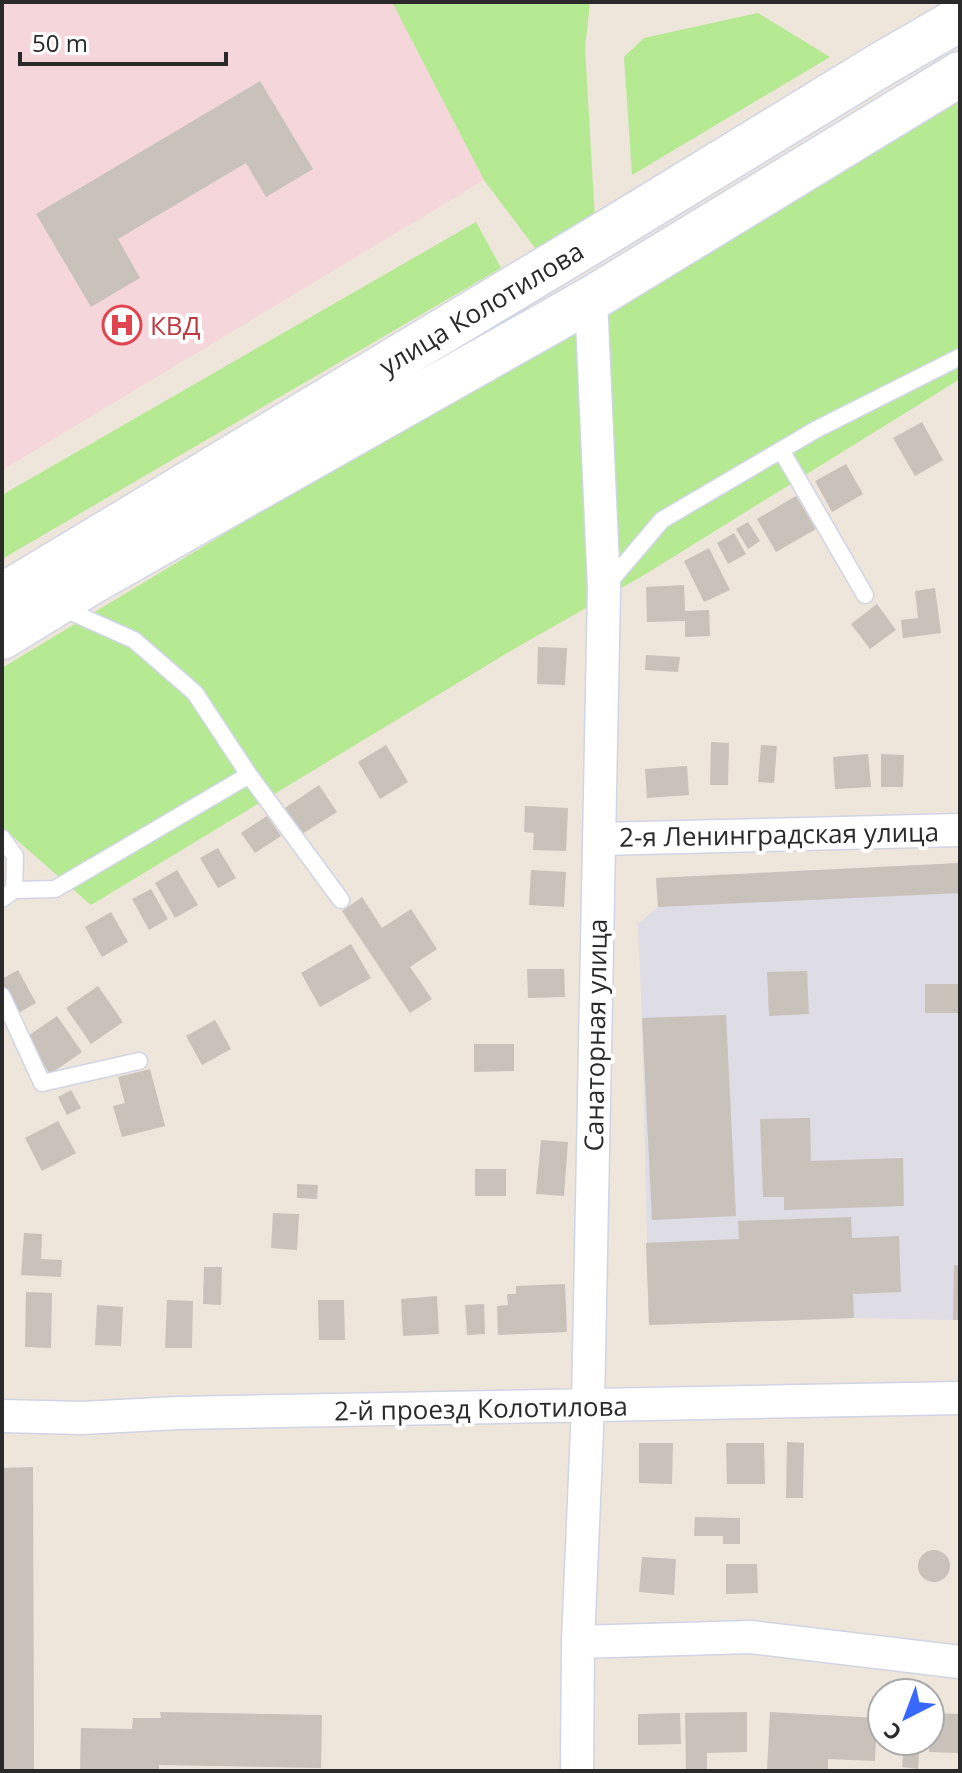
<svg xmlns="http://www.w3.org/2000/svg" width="962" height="1773" font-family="'Open Sans',sans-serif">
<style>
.industrial{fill:#dedce5}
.medical{fill:#f5d7db}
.green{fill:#b5e992}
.building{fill:#c9c2bb}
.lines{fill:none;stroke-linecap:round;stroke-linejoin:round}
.service-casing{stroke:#d0d5e5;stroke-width:19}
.minor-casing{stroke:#d0d5e5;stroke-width:35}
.secondary-casing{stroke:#d0d5e5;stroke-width:47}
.service{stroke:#fff;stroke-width:16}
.minor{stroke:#fff;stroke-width:32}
.secondary{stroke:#fff;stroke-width:44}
.labels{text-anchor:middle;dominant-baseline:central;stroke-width:8;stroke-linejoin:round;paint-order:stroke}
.street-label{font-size:26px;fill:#2a2a2a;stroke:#fff}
.health-label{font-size:26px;fill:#be3a42;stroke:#fff;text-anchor:start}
</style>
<rect width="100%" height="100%" fill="#eee5db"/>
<path class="industrial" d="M960 863V1320L854 1318 649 1325 642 1018 638 924 658 907 656 878Z"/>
<path class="medical" d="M2 2H389L393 4 484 180 2 470Z"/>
<path class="green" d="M389 2H590L585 48 595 220 538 252 484 180 393 4Z
M758 13 830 57 632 175 624 57 644 38Z
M960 99V379L644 575 512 650 91 905 2 827V668L302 487Z
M476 222 501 268 2 559V495Z"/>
<path class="building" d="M260 81 313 169 266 197 246 163 118 239 140 278 91 307 36 214Z
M922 422 943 460 915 476 893 438Z
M846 464 863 494 832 512 815 481Z
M796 496 816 529 776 552 757 519Z
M748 522 760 541 748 549 736 529Z
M734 533 746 554 728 564 717 543Z
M709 548 730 590 704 602 684 561Z
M684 585 685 611 709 610 710 636 685 637V621L647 622 646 587Z
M935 588 941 633 903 638 901 620 918 618 915 591Z
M877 604 896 630 870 649 851 624Z
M538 647 567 648 565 685 537 684Z
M646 655 680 657 678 672 645 670Z
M711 742 729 743 728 785H710Z
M386 745 408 782 380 799 358 762Z
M761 745 777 746 774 783 758 782Z
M868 754 871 787 835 789 833 757Z
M881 754 904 755 903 787H881Z
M687 766 689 795 647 798 645 769Z
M319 785 337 812 302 834 285 808Z
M525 806 568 808 566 851 533 850 534 833 524 832Z
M267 816 281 836 255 853 241 833Z
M218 848 236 878 218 888 200 858Z
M960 863V893L658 907 656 878Z
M177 870 198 905 175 918 155 883Z
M531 870 566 872 564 907 529 905Z
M151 889 168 919 149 930 132 899Z
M362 897 382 928 411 909 437 949 410 967 432 999 410 1013 342 911Z
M111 912 128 942 102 957 85 927Z
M351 944 371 978 320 1007 301 973Z
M527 969H564L565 997 528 998Z
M18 970 36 1003 17 1014 2 987V979Z
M807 971 809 1014 769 1016 767 972Z
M925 984H960V1013H925Z
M98 986 123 1022 91 1044 66 1008Z
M726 1015 736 1216 652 1220 642 1018Z
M57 1016 82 1052 50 1074 25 1038Z
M215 1020 231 1049 202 1065 186 1036Z
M474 1044H514V1071L474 1072Z
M150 1069 165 1126 122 1137 113 1106 125 1103 118 1077Z
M71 1090 81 1108 67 1115 58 1097Z
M810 1118 811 1161 903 1158 904 1206 784 1210V1197H763L760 1119Z
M58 1121 76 1153 42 1171 25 1138Z
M541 1140 568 1142 564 1196 536 1194Z
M475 1169H506V1196H475Z
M297 1184 318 1185 317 1199 297 1198Z
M273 1213 299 1214 297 1250 271 1248Z
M851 1217 852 1238 899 1236 901 1292 853 1294 854 1318 649 1325 646 1243 739 1239 738 1221Z
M24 1233 42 1234 41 1259 62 1260 61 1277 21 1275Z
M954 1265 960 1266V1320H953Z
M204 1267H222L221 1305 203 1304Z
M565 1284 567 1332 498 1335 497 1306 508 1305 507 1294H516V1286Z
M26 1292 52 1293 51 1348 25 1347Z
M437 1296 439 1334 403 1336 401 1299Z
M167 1300 193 1301 192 1348H165Z
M318 1300H344L345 1340H319Z
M484 1304 485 1334 467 1335 465 1305Z
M97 1305 123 1307 121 1346 95 1345Z
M787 1442 804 1443 803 1498H786Z
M639 1443H673L672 1484 639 1483Z
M726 1443H764L765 1484H727Z
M33 1467 34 1771H3L2 1468Z
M695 1517 740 1518V1544H723V1536H694Z
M918 1566a16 16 0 1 1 32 0a16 16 0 1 1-32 0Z
M642 1557 676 1559 674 1595 639 1592Z
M726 1564H757L758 1593 726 1594Z
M160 1712 322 1715 321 1768 159 1765V1771H80L81 1728 132 1729 133 1718H161Z
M747 1712V1752L707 1753V1771H686L685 1713Z
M770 1712 877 1718 875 1761 828 1759V1771H767Z
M680 1713 681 1744 638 1745V1714Z
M931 1713 960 1714V1753L929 1752Z
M904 1741H920L918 1769 902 1767Z"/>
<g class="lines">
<g class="service-casing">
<path id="service" d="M781 450 865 595
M605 587 662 520 817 429 960 357
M60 607 134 640 195 693 249 775 341 900
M2 838 15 856 14 890
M2 899 14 890 55 889 249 775
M2 996 42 1083 139 1061"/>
</g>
<g class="minor-casing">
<path id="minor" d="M599 839 960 830
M2 1416 82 1418 178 1413 960 1398
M578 1642 751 1637 960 1662
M577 1771 578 1642 588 1406 604 588 591 299"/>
</g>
<g class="secondary-casing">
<path id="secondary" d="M2 596 614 228 882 64 960 19
M2 637 93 581 591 299 960 74"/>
</g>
<use href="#service" class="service"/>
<use href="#minor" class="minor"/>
<use href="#secondary" class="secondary"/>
</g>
<defs>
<g id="hospital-ring" transform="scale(2)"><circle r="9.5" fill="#fff" stroke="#e0444e" stroke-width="1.5"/><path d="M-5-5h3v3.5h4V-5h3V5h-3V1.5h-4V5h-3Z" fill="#e0444e"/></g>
</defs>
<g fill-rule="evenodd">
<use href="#hospital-ring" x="122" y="325"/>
</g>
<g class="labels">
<g class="street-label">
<text transform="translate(481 308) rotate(-31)">улица Колотилова</text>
<text transform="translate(779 834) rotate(-1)">2-я Ленинградская улица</text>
<text transform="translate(595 1035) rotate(-89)">Санаторная улица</text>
<text transform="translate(481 1408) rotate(-1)">2-й проезд Колотилова</text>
</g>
<g class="health-label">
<text x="150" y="325">КВД</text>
</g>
</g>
<rect width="962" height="1773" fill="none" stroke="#2a2a2a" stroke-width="8"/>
<g transform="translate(906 1717) rotate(222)"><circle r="38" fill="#ffffff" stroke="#aaaaaa" stroke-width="2"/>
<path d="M0-6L14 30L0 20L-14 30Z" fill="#3768ff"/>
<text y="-12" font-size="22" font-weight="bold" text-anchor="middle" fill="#2a2a2a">С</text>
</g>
<path d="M20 52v12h206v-12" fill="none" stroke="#2a2a2a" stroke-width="4"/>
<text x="32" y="52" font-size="24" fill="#2a2a2a" stroke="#ffffff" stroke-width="6" paint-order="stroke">50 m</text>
</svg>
